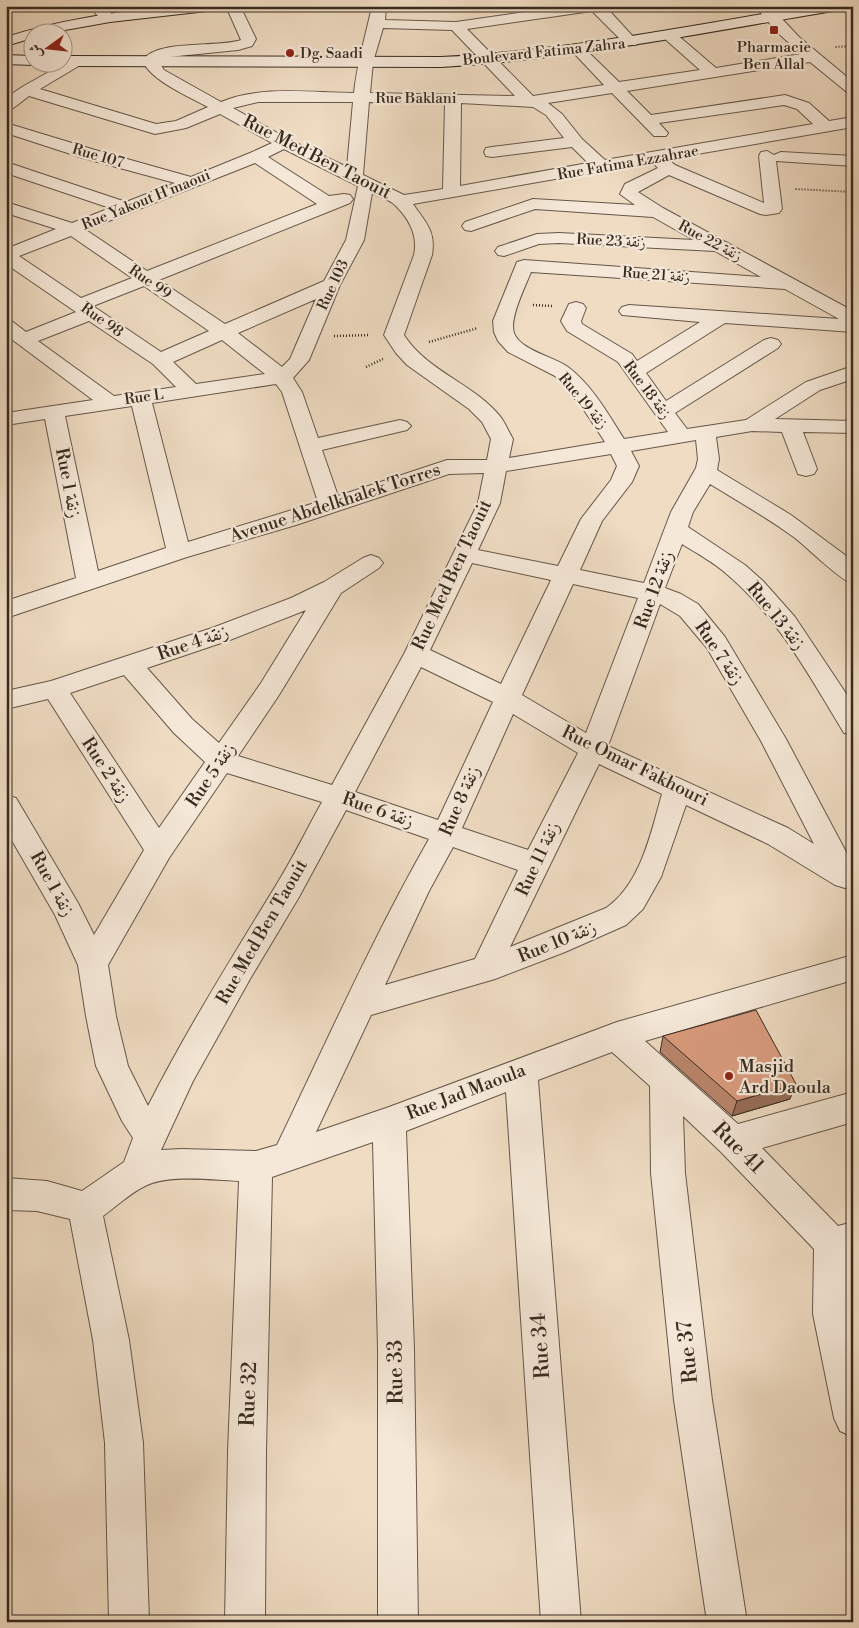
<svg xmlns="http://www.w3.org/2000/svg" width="859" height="1628" font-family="'Libre Bodoni',Amiri,serif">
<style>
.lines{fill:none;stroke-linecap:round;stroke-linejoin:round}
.street-casing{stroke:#655749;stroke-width:2}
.secondary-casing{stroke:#372b20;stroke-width:2}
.path-far1{stroke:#372b20;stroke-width:2;stroke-dasharray:0.5 1;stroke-linecap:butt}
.path{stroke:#372b20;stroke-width:2.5;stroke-dasharray:1 2;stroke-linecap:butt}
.street{fill:#f5e8d8;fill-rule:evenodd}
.secondary{fill:#f5e8d8;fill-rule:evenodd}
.wall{fill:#b9846a;stroke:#372b20}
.shaded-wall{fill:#966c56;stroke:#372b20}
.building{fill:#d79a7b;stroke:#372b20}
.poi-dot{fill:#8f2418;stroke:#f5e8d8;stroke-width:2}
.labels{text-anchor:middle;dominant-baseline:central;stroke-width:4.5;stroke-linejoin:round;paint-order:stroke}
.far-poi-label{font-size:15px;fill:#372b20;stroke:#f5e8d8}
.far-street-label{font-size:15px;fill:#372b20;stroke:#f5e8d8}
.street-label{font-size:18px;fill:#372b20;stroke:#f5e8d8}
.poi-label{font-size:18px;fill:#372b20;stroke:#f5e8d8;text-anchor:start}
.near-street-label{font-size:21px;fill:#372b20;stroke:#f5e8d8}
</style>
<rect width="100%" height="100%" fill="#efdcc3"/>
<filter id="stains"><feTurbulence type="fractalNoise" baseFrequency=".004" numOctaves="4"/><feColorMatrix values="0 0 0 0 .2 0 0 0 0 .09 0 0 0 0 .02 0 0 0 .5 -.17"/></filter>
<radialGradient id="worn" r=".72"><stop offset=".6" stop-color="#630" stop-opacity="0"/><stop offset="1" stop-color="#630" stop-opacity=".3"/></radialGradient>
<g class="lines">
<g class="street-casing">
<path id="street" d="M90 6H105L115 18 113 21C102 24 96 14 90 6Z
M226 6H240L256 39 252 46 238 50 168 57 159 62 164 70 221 102C259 85 313 93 354 93 357 63 366 35 372 6H386L385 20 456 22 566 6H605L638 42 636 45H626L592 11 467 29 533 96 604 85 570 49 572 46H582L619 82 700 70 665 39 663 36 665 33H675L716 68 801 54 777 32 755 6H770L799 37 853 82V95L848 93 810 62 627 91 651 115 785 95 809 103 829 121 853 117V127L668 159 675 165 764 203 759 156 761 152 767 151 774 155 781 152 853 156V166L776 161 782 209 779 213 766 215 760 214 669 175 638 192 663 208 853 311V332L725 323 646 373 666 401 764 340 771 338 778 340 781 344 778 348 675 413 687 429 746 420 806 382 853 366V379L820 390 775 419 853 421V433L803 432 817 469 814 474 806 476 798 474 782 432 752 431 716 437 719 459 717 470 791 515 845 555 853 562V584C840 580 809 549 795 538 768 518 739 502 710 484L693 512 688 527 745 565 763 581 795 617 853 704V735L844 733C810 677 779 619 729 576 715 563 698 554 682 544L665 588 681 594 698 604 725 637 786 739 853 865V886L845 888 835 885 768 844 686 805 661 877 643 909 626 925 565 952 495 979 371 1015 316 1132 389 1107 617 1022 853 955V980L645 1041 738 1124 853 1092V1122L762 1148 838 1226 853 1222V1283L849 1281V1314L853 1332V1437L840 1431 834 1418 813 1314 814 1249 721 1152 683 1116 685 1173 712 1400 747 1622H707L674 1400 651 1173 650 1086 612 1052 538 1080 581 1622H541L506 1092 406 1131 414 1349 418 1622H378V1349L373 1142 272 1177 266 1451 265 1622H225L228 1451 239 1181C213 1180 168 1174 145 1186 130 1193 117 1206 103 1216L129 1340 143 1443 149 1622H109L105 1443 93 1340 70 1219 37 1211 6 1210V1178L47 1181 82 1191 124 1162 133 1138 122 1121 96 1066 86 1016 78 965 55 915 6 830V795L16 798 78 903 94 935 144 850 48 699 6 709V691L51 681 212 628 291 598 324 582 363 558 371 555 379 558 383 563 379 568 341 593 279 695 238 756 332 785 404 654 478 503 484 473 449 474 296 525 187 557 6 618V601L76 578 45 419 6 425V413L93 400 6 335V320L13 322 26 332 76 312 6 264V249L56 229 6 213V202L72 223 110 208 6 173V162L126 202 175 183 83 158 6 133V123L95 150 191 177 250 153 272 143 220 114 186 128 155 134 29 96 12 109 6 111V98L22 87 77 56 82 58 85 61 82 64 40 89 156 124 176 121 208 107C192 98 147 79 143 60 158 39 218 48 241 40ZM383 28 452 30 515 96 370 93 373 62ZM612 93 654 136H666L668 133 659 123 784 105 797 109 813 124 605 160 582 139 562 114 548 103ZM258 102H353L347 167 290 140 233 108ZM369 102 445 103 443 189 404 195 363 175ZM461 103 533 107 546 115 564 138 492 147 486 148 484 152 486 156 492 157 572 147 588 163 460 186ZM284 149 358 186 346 240 324 281 225 324 159 280 350 203 353 199 350 195 344 194 329 196 268 157ZM652 162 658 168 625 184 620 194 635 205 533 199 465 222 462 226 465 230 471 231 535 209 653 217 694 240 559 233 537 234 498 247 495 251 498 255 504 256 539 244 559 243 715 251 761 277 524 260 517 262 493 321 494 332 498 341 508 352 555 376 582 407 605 442 509 458 513 439C508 431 505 422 499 415 472 383 427 371 404 335L432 255C436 231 426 223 413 204ZM255 163 317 204 147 271 86 230ZM372 193C379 197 391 200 396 206 410 220 418 236 414 255L384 335 396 353 407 365 469 409 482 422 491 439 487 460H447L338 496 322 450 407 430 411 426 407 422 400 420 318 438 302 392 293 378 309 360 340 285 364 240ZM71 236 132 278 81 298 19 256ZM531 272 785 289 839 319 629 305 622 307 619 311 622 315 700 322 637 361 632 354 582 324 581 321 586 308 583 304 576 302 569 304 561 321 567 331 618 362 668 432 624 439C609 415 592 385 568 367 554 357 520 350 514 333 509 319 525 287 531 272ZM144 286 209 331 161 352 93 306ZM316 299 290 359 282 367 238 333ZM89 321 153 364 176 387 114 396 38 341ZM222 340 265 374 196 384 173 362ZM276 384 282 392 318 502 188 542 152 403ZM132 406 166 548 98 571 65 416ZM696 440 698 459 696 468 671 512 644 583 580 570 602 521 632 482 639 466 631 451ZM611 454 617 466 611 480 581 519 558 566 478 550 500 503 506 471ZM472 563 551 580 501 684 430 650ZM573 584 638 598 586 733 522 695ZM660 604 680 616 707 648 761 741 814 844 788 828 608 746ZM306 610 261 683 219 743 192 719 147 668 230 640ZM421 667 493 702 438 820 355 792ZM124 675 174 733 205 762 159 828 70 693ZM513 714 578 753 528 850 462 828ZM599 764 662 794C651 832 641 884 606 908L510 947ZM227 773 322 802C307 829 294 856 278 882 233 956 187 1029 148 1106L128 1066 116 1016 108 965 169 858ZM346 810 429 839C372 939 327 1041 277 1145L256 1151 182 1149 161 1150 193 1081 250 979 299 897ZM453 847 518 870 475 959 385 985 429 891Z"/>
</g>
<g class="secondary-casing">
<path id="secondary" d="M170 6H223L216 10 110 22 54 32H32V38L6 46V37C60 20 114 12 170 6Z
M811 6H846L839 10C706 32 575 59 441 67L62 66 56 62H62V56L441 57C566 51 688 26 811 6Z
M6 55 32 56V62H38L32 65 6 64Z"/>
</g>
<path class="path-far1" d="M835 47 853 46
M795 189 853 192"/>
<path class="path" d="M533 305 552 306
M334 336 370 335
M429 342 478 328
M366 367 383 359"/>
<use href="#street" class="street"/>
<use href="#secondary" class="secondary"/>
</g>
<path class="wall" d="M663 1036 790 1099 732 1116 660 1052Z"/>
<path class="shaded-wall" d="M796 1084 790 1099 732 1116 737 1101Z"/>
<path class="building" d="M756 1010 796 1084 737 1101 663 1036Z"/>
<g class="poi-dot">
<rect x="769" y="25" width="10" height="10" rx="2.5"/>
<circle cx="290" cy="53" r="5"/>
<circle cx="729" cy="1076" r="5"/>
</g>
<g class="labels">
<g class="far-poi-label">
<text x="774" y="47">Pharmacie<tspan x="774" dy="17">Ben Allal</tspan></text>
<text x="300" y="53" text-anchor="start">Dg. Saadi</text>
</g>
<g class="far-street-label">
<text transform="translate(544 52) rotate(-6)">Boulevard Fatima Zahra</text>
<text x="416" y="98">Rue Baklani</text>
<text transform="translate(98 156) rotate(16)">Rue 107</text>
<text transform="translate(628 163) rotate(-10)">Rue Fatima Ezzahrae</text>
<text transform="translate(146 200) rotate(-22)">Rue Yakout H'maoui</text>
<text transform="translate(611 241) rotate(3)">Rue 23 زنقة</text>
<text transform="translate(710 241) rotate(28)">Rue 22 زنقة</text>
<text transform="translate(656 275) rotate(4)">Rue 21 زنقة</text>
<text transform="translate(150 282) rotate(35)">Rue 99</text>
<text transform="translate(333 285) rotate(-65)">Rue 103</text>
<text transform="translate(102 320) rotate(35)">Rue 98</text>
<text transform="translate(647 390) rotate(53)">Rue 18 زنقة</text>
<text transform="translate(144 397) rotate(-8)">Rue L</text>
<text transform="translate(583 401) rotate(50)">Rue 19 زنقة</text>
</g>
<g class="street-label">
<text transform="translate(317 157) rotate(27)">Rue Med Ben Taouit</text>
<text transform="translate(68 483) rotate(79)">Rue 1 زنقة</text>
<text transform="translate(335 503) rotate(-18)">Avenue Abdelkhalek Torres</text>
<text transform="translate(452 575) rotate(-65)">Rue Med Ben Taouit</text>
<text transform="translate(654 590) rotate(-70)">Rue 12 زنقة</text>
<text transform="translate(776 616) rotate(51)">Rue 13 زنقة</text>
<text transform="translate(193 643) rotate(-19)">Rue 4 زنقة</text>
<text transform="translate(719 653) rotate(56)">Rue 7 زنقة</text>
<text transform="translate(635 766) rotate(26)">Rue Omar Fakhouri</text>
<text transform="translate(106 770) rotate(57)">Rue 2 زنقة</text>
<text transform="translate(211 775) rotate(-56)">Rue 5 زنقة</text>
<text transform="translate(460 801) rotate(-66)">Rue 8 زنقة</text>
<text transform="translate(378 810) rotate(19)">Rue 6 زنقة</text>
<text transform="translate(538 859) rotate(-65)">Rue 11 زنقة</text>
<text transform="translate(52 884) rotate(61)">Rue 1 زنقة</text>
<text transform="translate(262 932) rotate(-60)">Rue Med Ben Taouit</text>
<text transform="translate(557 942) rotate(-22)">Rue 10 زنقة</text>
<text transform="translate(466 1092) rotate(-21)">Rue Jad Maoula</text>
</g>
<g class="poi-label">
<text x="739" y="1066">Masjid<tspan x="739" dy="21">Ard Daoula</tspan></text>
</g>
<g class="near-street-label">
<text transform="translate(738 1148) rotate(45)">Rue 41</text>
<text transform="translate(541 1346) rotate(-94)">Rue 34</text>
<text transform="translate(688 1352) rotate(-96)">Rue 37</text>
<text transform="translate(396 1372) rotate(-91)">Rue 33</text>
<text transform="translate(249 1394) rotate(-88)">Rue 32</text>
</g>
</g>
<rect width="859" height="1628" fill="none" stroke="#efdcc3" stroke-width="25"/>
<rect x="8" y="8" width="844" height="1613" fill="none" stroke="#372b20" stroke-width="2.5"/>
<rect x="12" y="12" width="834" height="1603" fill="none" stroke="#372b20"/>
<g transform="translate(48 48) rotate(255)"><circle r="24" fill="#f5e8d8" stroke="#a99c8e"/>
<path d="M0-4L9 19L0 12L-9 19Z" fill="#8f2418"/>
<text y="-8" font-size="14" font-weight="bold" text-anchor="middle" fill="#372b20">ش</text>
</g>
<rect width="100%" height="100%" filter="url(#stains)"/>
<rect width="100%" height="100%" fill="url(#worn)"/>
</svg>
